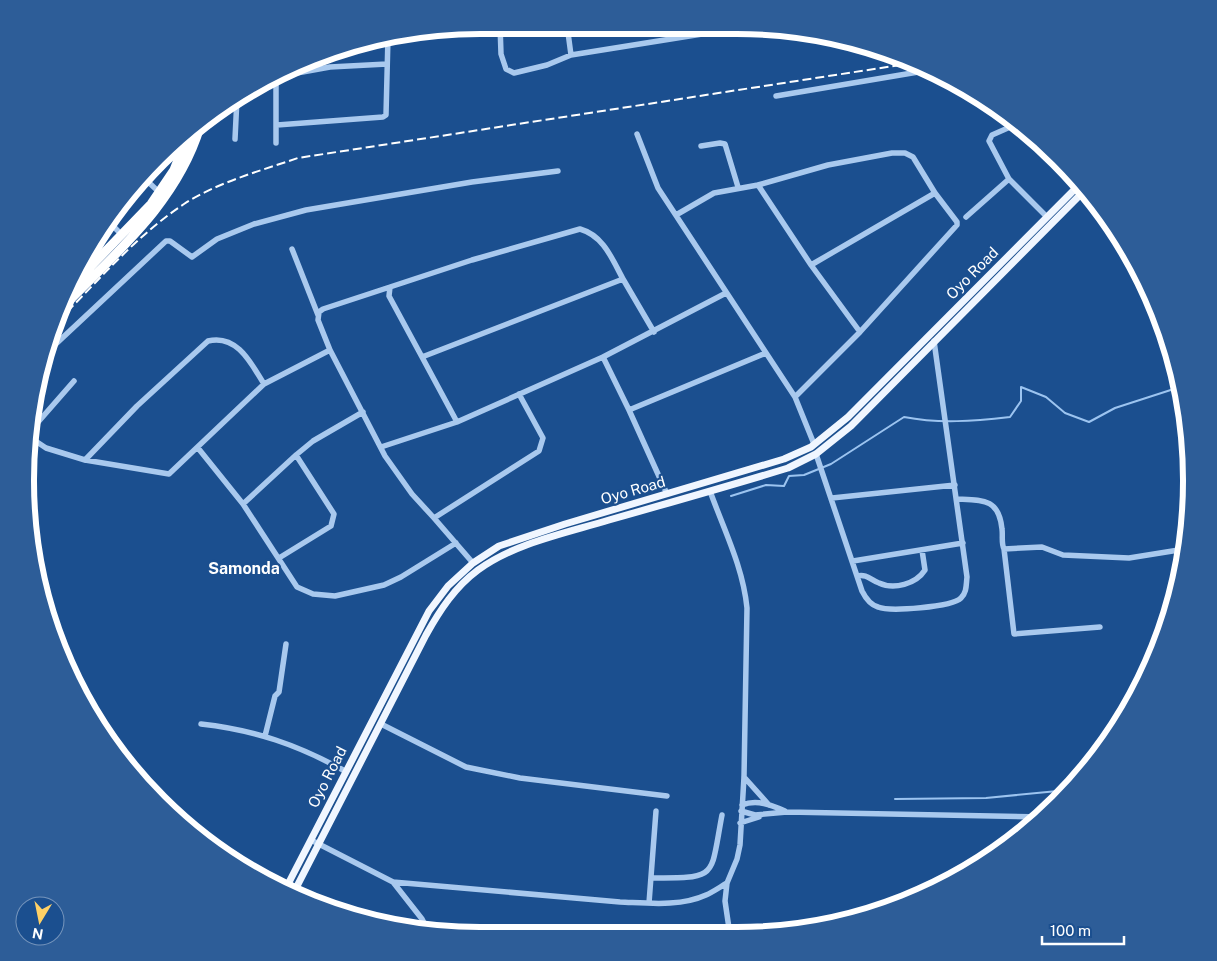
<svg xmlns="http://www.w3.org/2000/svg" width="1217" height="961" font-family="'Public Sans',sans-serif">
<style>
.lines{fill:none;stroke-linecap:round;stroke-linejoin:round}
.stream{stroke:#9cc4f0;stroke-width:2}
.minor{stroke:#a9c9ee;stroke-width:5.5}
.major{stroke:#f0f6ff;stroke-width:7}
.highway{stroke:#fff;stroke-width:9}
.rail{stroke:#fff;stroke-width:2;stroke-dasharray:9 4;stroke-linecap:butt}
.labels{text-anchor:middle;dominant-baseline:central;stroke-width:4.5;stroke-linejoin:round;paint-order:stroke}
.street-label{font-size:15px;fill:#fff;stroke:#1b4f8f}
.neighbourhood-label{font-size:16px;font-weight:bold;fill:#fff;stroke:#1b4f8f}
.rim{fill:none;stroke:#fff;stroke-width:6}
</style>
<rect width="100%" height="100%" fill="#1b4f8f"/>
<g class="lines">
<path class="stream" d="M731 496 766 485 784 486 789 476 804 475 831 464 904 417C940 424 974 421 1010 417L1021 401V387L1046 397 1065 413 1089 422 1115 408 1180 387
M895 799 986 798 1068 790"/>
<path class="minor" d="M500 25 501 54 506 69 514 73 547 65 571 55 752 26
M567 25 571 55
M428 32 436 31
M275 77 330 67 387 64
M276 77V143
M776 96 930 70
M1017 124 992 135 989 141 1009 179 1047 217
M277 125 383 117 386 115 388 37
M637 134 658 188 795 397
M235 139 237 98
M701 146 720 143 725 144 738 187
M144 178 160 193
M758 185 811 265
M676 215 714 193 758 185 828 165 892 153H905L913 157 935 193
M966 217 1009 179
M109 222 121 234
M292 249 318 315
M390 287 323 309 319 312 318 320 330 350 385 456 412 494 434 518
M43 356 166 241H170L192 257 217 239 254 224 306 210 472 182 558 171
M422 357 389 296 390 287 472 260 580 229C604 236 612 259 623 279
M603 357 457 422 422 357 623 279 654 332
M629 410 603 357 726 293
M32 429 74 381
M31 438 46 448 85 460 169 474 264 384 330 350
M814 444 795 397 860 332 811 265 935 193 957 222V225L860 332
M381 447 457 422
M198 448 243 504 297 587 313 594 335 596 384 585 401 577 456 543
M816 454 862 591C865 597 871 605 878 607 890 612 952 607 961 598 967 592 966 585 967 577L934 341
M296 455 313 441 363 412
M85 460 137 406 208 341C237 334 251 363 264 384
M710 491C724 530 743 567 747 608L744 777 740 845 737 859 727 883 725 901 730 935
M667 494 629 410 766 353
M832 498 955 485
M957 499C982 500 999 498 1002 529 1003 536 1001 543 1004 549L1042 547 1063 555 1129 558 1185 549
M243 504 296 455 334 514 331 526 279 558
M1004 549 1014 634 1100 627
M853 561 963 543
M473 563 434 518 539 451 543 438 519 394
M857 576C868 574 870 580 879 583 894 590 916 584 925 570L922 550
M201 724C255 730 298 745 345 771
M381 724 466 767 520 778 667 796
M265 736 275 696 279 692 286 644
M744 777 769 805
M742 805C757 799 771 805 785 811
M741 811 755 815 787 812 1043 817
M740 823 759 817
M311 840 393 882 620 902C647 903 680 907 706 895 713 892 720 887 727 883
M652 878C719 878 710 878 722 815
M393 882 422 919 428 931
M649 903 656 811"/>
<path class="major" d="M285 890 429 611 448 586 473 563 499 546 565 524 784 459 811 447 848 417 1077 187
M293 894 426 635C440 610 455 587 478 570 515 543 566 533 609 520 669 503 729 486 788 468L816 454 851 426 1082 193"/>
<path class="highway" d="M72 286 151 204 174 170 188 135
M65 305C118 251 177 202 200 127"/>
<path class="rail" d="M58 321C98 281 137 235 184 204 218 182 260 171 298 158L913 63"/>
</g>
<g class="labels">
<g class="street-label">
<text transform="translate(972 273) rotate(-45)">Oyo Road</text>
<text transform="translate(633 490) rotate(-16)">Oyo Road</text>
<text transform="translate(327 777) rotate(-63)">Oyo Road</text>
</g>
<g class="neighbourhood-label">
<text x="244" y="568">Samonda</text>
</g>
</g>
<path d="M0 0H1217V961H0ZM480 34H737A446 446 0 0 1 1183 480V481A446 446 0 0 1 737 927H480A446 446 0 0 1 34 481V480A446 446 0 0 1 480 34Z" fill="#2d5d98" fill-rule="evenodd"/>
<path class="rim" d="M480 34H737A446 446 0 0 1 1183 480V481A446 446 0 0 1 737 927H480A446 446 0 0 1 34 481V480A446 446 0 0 1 480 34Z"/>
<g transform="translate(40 921) rotate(190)"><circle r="24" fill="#1b4f8f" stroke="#7695bc"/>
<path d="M0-4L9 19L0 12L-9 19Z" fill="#ffd166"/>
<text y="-8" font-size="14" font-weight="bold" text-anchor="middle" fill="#ffffff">N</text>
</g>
<path d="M1042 936v8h82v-8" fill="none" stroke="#ffffff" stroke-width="2.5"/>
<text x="1050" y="936" font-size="15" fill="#ffffff" stroke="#1b4f8f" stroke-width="4" paint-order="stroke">100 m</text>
</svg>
